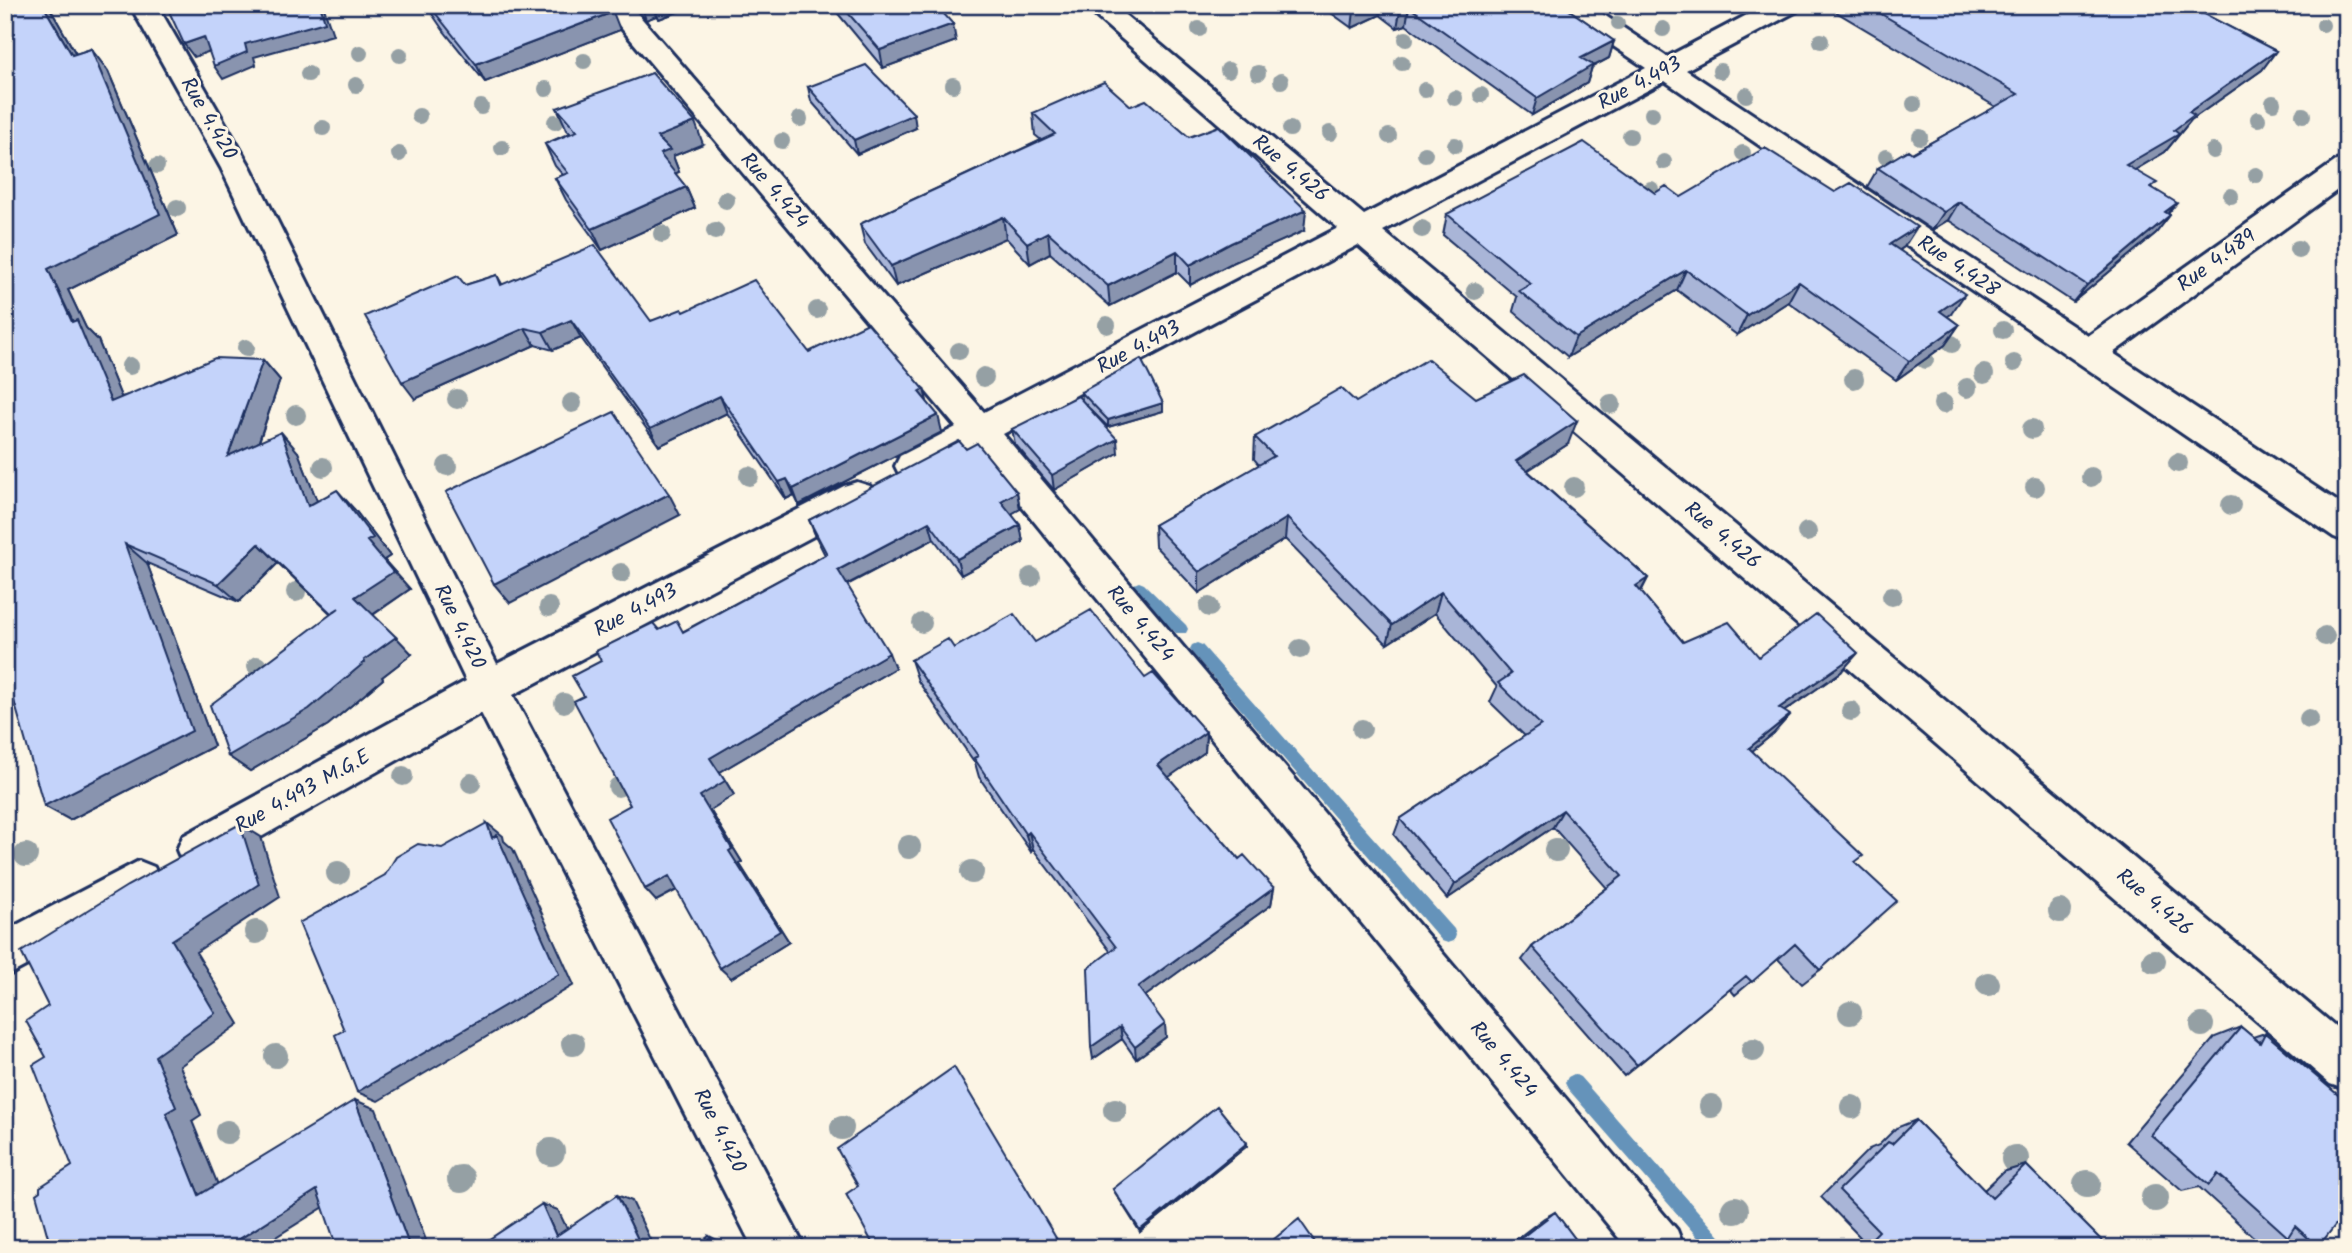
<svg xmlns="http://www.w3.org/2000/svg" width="2352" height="1253" font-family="Kalam,sans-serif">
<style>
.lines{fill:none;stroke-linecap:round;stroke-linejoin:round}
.stream{fill:#6593ba;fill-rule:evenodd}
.minor-casing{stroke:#1b2f5e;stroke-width:6}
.minor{fill:#fcf5e5;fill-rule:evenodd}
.tree{fill:#95a0a4}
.wall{fill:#a9b5d7;stroke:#1b2f5e;stroke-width:2}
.shaded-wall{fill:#8994af;stroke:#1b2f5e;stroke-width:2}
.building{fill:#c4d3fa;stroke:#1b2f5e;stroke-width:2}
.labels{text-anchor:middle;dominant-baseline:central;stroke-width:6;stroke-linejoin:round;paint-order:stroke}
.street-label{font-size:21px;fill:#1b2f5e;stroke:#fcf5e5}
</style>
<rect width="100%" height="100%" fill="#fcf5e5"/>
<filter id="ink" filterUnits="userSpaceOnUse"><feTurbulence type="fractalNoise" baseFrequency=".0143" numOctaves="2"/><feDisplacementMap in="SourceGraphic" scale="14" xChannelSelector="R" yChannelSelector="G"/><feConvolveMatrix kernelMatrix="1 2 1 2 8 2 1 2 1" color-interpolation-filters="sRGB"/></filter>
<g filter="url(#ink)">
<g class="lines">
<path class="stream" d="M1139 582 1144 584 1186 625 1188 629 1186 633H1176L1134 592 1132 588 1134 584Z
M1197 643 1202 645 1454 929 1456 935 1454 941 1448 943 1442 941 1192 653 1190 649 1192 645Z
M1574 1074 1580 1077 1725 1242 1728 1248H1707L1568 1089 1565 1083 1568 1077Z"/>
<g class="minor-casing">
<path id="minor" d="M130 5H157L251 168 497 664 844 486 857 482 870 486 875 496 870 506 513 695 805 1248H753L481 713 213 864 198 870 183 864 177 850 183 836 466 681 221 168Z
M602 5H630L984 412 1338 228 1083 5H1113L1364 215 1646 68 1561 11 1558 5H1589L1667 57 1766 5H1800L1797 11 1686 70 2088 336 2336 161 2347 158V183L2113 353 2347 508V542L2334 537 1665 81 1383 231 2347 1036V1090L2330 1084 1358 245 1003 434 1677 1230 1684 1248H1627L975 449C953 461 926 484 900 476L895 466 900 456 956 427Z
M139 861 154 867 161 882 154 897 5 977V931Z"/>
</g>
<use href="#minor" class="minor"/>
</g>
<g class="tree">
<circle cx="1618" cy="23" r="7"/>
<circle cx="2323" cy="25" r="7"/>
<circle cx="1199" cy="29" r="8"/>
<circle cx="1663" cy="29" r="8"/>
<circle cx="1406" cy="39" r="8"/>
<circle cx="1821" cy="41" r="8"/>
<circle cx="360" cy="53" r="8"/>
<circle cx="400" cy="55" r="8"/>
<circle cx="584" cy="61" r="8"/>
<circle cx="1402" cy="63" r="8"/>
<circle cx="1228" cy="70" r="8"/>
<circle cx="1720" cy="71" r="8"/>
<circle cx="1258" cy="73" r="8"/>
<circle cx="308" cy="74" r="8"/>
<circle cx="1281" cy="81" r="8"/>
<circle cx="356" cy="85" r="8"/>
<circle cx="953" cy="85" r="8"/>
<circle cx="546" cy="89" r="8"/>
<circle cx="1425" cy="90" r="8"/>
<circle cx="1481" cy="95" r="8"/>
<circle cx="1746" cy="95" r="8"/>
<circle cx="1455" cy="98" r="8"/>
<circle cx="2273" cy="103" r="8"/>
<circle cx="1914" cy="104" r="8"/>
<circle cx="481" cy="107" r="8"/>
<circle cx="1652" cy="114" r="8"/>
<circle cx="2303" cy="115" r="8"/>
<circle cx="419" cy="116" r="8"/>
<circle cx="800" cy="119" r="8"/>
<circle cx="2258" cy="119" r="8"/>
<circle cx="555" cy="122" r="8"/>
<circle cx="323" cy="128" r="8"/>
<circle cx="1290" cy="129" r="8"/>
<circle cx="1330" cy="133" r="8"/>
<circle cx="1389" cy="136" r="8"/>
<circle cx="1630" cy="136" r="8"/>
<circle cx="1920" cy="137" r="8"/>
<circle cx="782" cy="141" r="8"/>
<circle cx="1455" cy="145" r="8"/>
<circle cx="502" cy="148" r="8"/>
<circle cx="2213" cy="151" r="8"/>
<circle cx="1743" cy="153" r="8"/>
<circle cx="399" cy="154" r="8"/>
<circle cx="1425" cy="154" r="8"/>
<circle cx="1886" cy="157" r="8"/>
<circle cx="1664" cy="162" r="8"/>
<circle cx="157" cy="166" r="8"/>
<circle cx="2256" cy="175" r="8"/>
<circle cx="1651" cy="189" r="8"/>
<circle cx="2231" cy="196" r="8"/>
<circle cx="726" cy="200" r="9"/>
<circle cx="177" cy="208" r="9"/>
<circle cx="1422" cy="229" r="9"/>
<circle cx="715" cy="231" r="9"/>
<circle cx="662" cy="234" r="9"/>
<circle cx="2298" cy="249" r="9"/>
<circle cx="1475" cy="291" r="9"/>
<circle cx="817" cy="310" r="9"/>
<circle cx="1107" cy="325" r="9"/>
<circle cx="2003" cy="330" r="9"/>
<circle cx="1952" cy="344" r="9"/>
<circle cx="246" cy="348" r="9"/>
<circle cx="959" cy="351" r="9"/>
<circle cx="1925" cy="360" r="9"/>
<circle cx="2014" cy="363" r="9"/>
<circle cx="130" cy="366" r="9"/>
<circle cx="1984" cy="374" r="10"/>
<circle cx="984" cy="377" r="10"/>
<circle cx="1854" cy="379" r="10"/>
<circle cx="1967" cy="388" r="10"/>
<circle cx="457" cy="399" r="10"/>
<circle cx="572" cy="403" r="10"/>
<circle cx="1611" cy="404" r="10"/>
<circle cx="1943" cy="404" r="10"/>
<circle cx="296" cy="415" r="10"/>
<circle cx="2032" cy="429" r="10"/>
<circle cx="2178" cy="463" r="10"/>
<circle cx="447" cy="466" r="10"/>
<circle cx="323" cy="467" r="10"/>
<circle cx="749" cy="476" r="10"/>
<circle cx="2091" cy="477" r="10"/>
<circle cx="1574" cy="487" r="10"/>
<circle cx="2035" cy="487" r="10"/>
<circle cx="2231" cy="505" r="10"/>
<circle cx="1807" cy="532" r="10"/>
<circle cx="621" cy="573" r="10"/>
<circle cx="1031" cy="577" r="10"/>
<circle cx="296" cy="592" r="10"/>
<circle cx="1892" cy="596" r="10"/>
<circle cx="549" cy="607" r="10"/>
<circle cx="1209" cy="607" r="10"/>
<circle cx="922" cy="623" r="10"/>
<circle cx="2325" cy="636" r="10"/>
<circle cx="1300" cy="649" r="10"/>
<circle cx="257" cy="666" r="10"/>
<circle cx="564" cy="703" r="10"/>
<circle cx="1851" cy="711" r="10"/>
<circle cx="2309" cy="719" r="10"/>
<circle cx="1362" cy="729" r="10"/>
<circle cx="403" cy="776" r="10"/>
<circle cx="471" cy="783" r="10"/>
<circle cx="618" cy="787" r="10"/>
<circle cx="909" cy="847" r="12"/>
<circle cx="1556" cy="850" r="12"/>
<circle cx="26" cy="855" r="12"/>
<circle cx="972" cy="872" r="12"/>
<circle cx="338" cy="873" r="12"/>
<circle cx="2060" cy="911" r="12"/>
<circle cx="256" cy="932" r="12"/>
<circle cx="2154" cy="961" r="12"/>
<circle cx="1988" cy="984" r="12"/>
<circle cx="1850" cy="1013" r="12"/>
<circle cx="2202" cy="1025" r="12"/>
<circle cx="573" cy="1044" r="12"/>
<circle cx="1753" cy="1050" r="12"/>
<circle cx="276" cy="1056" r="12"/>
<circle cx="1711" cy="1106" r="12"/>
<circle cx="1852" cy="1107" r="12"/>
<circle cx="1115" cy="1110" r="12"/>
<circle cx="842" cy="1128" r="12"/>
<circle cx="227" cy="1132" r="12"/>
<circle cx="551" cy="1152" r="14"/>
<circle cx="2015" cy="1159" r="14"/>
<circle cx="461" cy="1179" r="14"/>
<circle cx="2087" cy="1184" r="14"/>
<circle cx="2155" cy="1198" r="14"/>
<circle cx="1735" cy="1210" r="14"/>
</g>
<path class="wall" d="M5 5H48L76 54 91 49 108 71 178 235 68 290 86 328 98 340 121 397 263 360 280 380 259 442 298 452 317 501 354 509 390 556 384 560 410 589 373 615 412 654 382 677 383 679 328 725 250 771 228 756 331 614 278 563 239 602 147 563 214 746 70 820Z
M426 5H607L620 30 485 82 443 30Z
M633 5H696L659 19 656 16 646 20Z
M818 5H936L956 41 883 68 835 10 825 13Z
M1320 5H1562L1614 41 1609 58 1592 67 1587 83 1532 115 1406 25 1397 28 1380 15 1352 28Z
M1835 5H2207L2198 11 2276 51 2262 70 2191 120 2165 152 2135 170 2153 188 2168 214 2170 215 2156 233 2073 302 1948 220 1932 230 1867 187 1878 168 1912 153 1996 107 1833 10Z
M808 87 916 128 857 154 811 101Z
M1131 106 1189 137 1304 231 1230 264 1190 285 1177 272 1110 306 1050 253 1030 264 1006 238 896 286 865 244 860 224 1041 140 1035 135 1033 113Z
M557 108 703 144 673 156 679 172 675 173 686 187 695 208 602 250 566 200 555 178 563 175 555 166 545 144 570 133 567 130Z
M1655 193 1681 197 1904 247 1900 250 1951 314 1947 316 1959 325 1945 345 1896 380 1788 302 1737 335 1677 290 1568 357 1513 311 1517 297 1443 235 1447 214Z
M497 275 502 284 651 321 684 312 924 389 927 402 942 432 799 505 794 495 786 499 727 413 659 446 581 338 553 350 535 345 415 399 465 285Z
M1081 392 1163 403V411L1108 427 1090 409 1118 453 1054 490 1015 444 1012 429 1082 399Z
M1476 398 1568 444 1527 470 1648 578 1641 592 1683 642 1841 672 1785 711 1774 733 1752 751 1855 862 1820 970 1802 984 1778 959 1735 995 1730 989 1624 1076 1522 960 1532 947 1607 888 1553 827 1447 899 1394 835 1400 819 1525 736 1490 702 1497 687 1435 613 1387 644 1285 539 1199 593 1155 546 1154 525 1259 465 1254 459 1255 437 1356 402Z
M966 449 1017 492 1020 509 1011 514 1020 525 1023 542 961 575 934 539 847 585 895 668 720 772 734 795 710 810 742 862 739 863 789 942 731 978 677 890 656 901 630 805 584 696 659 630 684 631 825 555 816 537 809 520Z
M1035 642 1145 678 1206 732 1205 752 1168 777 1239 859 1274 888 1271 905 1145 996 1166 1037 1136 1059 1122 1039 1093 1059 1110 951 1033 849 1031 852 979 777 975 763 918 681 911 660 954 648Z
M2241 1027 2253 1037 2265 1033 2338 1095 2347 1092V1214L2345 1212 2318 1247 2311 1248H2284L2274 1239 2259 1242 2199 1187 2182 1191 2126 1142 2215 1037Z
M1916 1120 1984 1190 2003 1172 2026 1165 2109 1248H1854L1851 1245 1860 1237 1821 1197 1869 1149 1879 1145 1896 1128Z
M1247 1146 1140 1232 1114 1191 1113 1189Z
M1555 1212 1582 1248H1505L1544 1218Z"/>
<path class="shaded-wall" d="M43 5H48L89 77 72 55Z
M320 5H323L333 35 254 57 256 65 223 79 214 66 245 44Z
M641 5H652L656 16 646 20Z
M654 5H696L659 19Z
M823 5H833L835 10 825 13Z
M1289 5H1299L1289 9Z
M1367 5H1382L1380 15 1352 28 1354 11Z
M2190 5H2207L2176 24Z
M1409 7 1406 25 1397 28 1400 11Z
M613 12 620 30 485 82 476 64Z
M953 24 956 41 883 68 880 50Z
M204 37 213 50 194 57 184 44Z
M1614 41 1609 58 1592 67 1587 83 1532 115 1537 98 1581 58Z
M91 49 108 71 178 235 68 290 86 328 98 340 131 421 111 402 48 269Z
M2276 51 2262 70 2191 120 2165 152 2113 183 2126 165 2189 112Z
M914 114 916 128 857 154 854 140Z
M695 122 703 144 673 156 679 172 669 176 660 154 657 137Z
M686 187 695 208 602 250 592 229Z
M1959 202 1948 220 1932 230 1944 212Z
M2177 203 2162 221 2165 212Z
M1306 210 1304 231 1230 264 1190 285V265L1231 243Z
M2170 215 2156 233 2073 302 2087 285Z
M1003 217 1006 238 896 286 891 266Z
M1917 227 1904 247 1878 264 1890 244Z
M1048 232 1050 253 1030 264 1027 243Z
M1177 251V272L1110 306 1108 286Z
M1686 270 1677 290 1568 357 1576 337Z
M1799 282 1788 302 1737 335 1747 315Z
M1965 294 1951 314 1927 331 1940 311Z
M571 320 581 338 553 350 543 332Z
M1959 325 1945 345 1896 380 1909 361Z
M525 328 535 345 415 399 402 382Z
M263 360 280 380 247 475 228 456Z
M924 389 928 406 919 392Z
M720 396 727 413 659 446 650 429Z
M1163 403V411L1108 427V420Z
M938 415 942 432 799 505 793 489Z
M1577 421 1568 444 1509 483 1516 461Z
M281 432 298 452 326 524 308 506Z
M1117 439 1118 453 1054 490 1052 475Z
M787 479 794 495 786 499 779 482Z
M337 490 354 509 390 556 384 560 410 589 372 615 355 597 367 541Z
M1017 492 1020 509 1004 518 1001 501Z
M669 494 680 515 510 603 494 584Z
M1287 518 1285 539 1199 593V572Z
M929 522 934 539 844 586 838 570Z
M1020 525 1023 542 961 575 957 559Z
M125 544 147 563 214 746 70 820 44 806Z
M259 544 278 563 239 602 218 584Z
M1648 578 1637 598 1636 586Z
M1441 592 1435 613 1387 644 1392 625Z
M396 637 412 654 382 677 383 679 328 725 250 771 228 756Z
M889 653 895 668 720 772 734 795 710 810 742 862 739 863 789 942 731 978 720 968 729 851 700 796 710 758Z
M1858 653 1841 672 1763 726 1779 708Z
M1790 715 1774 733 1734 766 1749 748Z
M1206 732 1205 752 1159 784 1158 765Z
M1563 810 1553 827 1447 899 1455 884Z
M487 823 503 836 504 841 513 849 574 985 378 1101 357 1092 492 838Z
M240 824 261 837 280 897 196 952 239 1024 180 1066 201 1115 192 1121 225 1202 199 1195 166 1113 155 1056 172 940Z
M1029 832 1033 849 1031 852 1026 835Z
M669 876 680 888 656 901 645 889Z
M1274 888 1271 905 1140 1000 1138 987Z
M1165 1024 1166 1037 1136 1059 1135 1047Z
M1120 1027 1122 1039 1093 1059 1091 1047Z
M355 1100 376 1109 429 1248H410Z
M1247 1143V1146L1140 1232V1230Z
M317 1190 340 1197 263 1245 264 1248H240L238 1240Z
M617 1195 632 1201 654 1248H642Z
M542 1204 558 1210 573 1241 556 1236Z
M709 1236 721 1242 724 1248H715Z"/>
<path class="building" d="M5 5H43L72 55 91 49 160 214 48 269 72 322 77 320 111 402 215 358 263 360 228 456 281 432 308 506 337 490 373 538 367 541 393 572 355 597 396 637 364 660 365 662 309 709 228 756 210 705 339 608 331 613 259 544 218 584 125 544 192 731 44 806 5 669Z
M166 5H320L325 22 245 44 247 52 214 66 204 37 184 44Z
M429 5H607L613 12 476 64Z
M841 5H936L953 24 880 50Z
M1346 5H1367L1354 11Z
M1392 5H1562L1614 41 1581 58 1593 65 1537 98 1409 7 1400 11Z
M1866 5H2190L2189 6 2276 51 2189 112 2194 115 2174 130 2179 134 2126 165 2157 183 2151 187 2177 203 2165 212 2170 215 2087 285 1959 202 1944 212 1878 168 1908 150 1912 153 2018 94Z
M866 65 914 114 854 140 808 87Z
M652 73 695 122 657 137 670 150 660 154 686 187 592 229 555 178 568 173 545 144 577 131 557 108Z
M1104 82 1131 106 1146 100 1189 137 1219 126 1306 210 1231 243 1190 265 1177 251 1108 286 1048 232 1027 243 1003 217 891 266 860 224 1055 134 1033 113Z
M1584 142 1655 193 1666 186 1681 197 1765 148 1835 192 1851 183 1917 227 1890 244 1965 294 1940 311 1959 325 1909 361 1799 282 1747 315 1686 270 1576 337 1519 291 1531 284 1447 214Z
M595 245 651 321 682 309 684 312 754 280 809 352 868 323 924 389 919 392 938 415 793 489 787 479 779 482 720 396 650 429 571 320 543 332 525 328 402 382 365 316 458 276 465 285 497 275 501 285Z
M1141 359 1163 403 1108 420 1081 392Z
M1428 359 1476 398 1524 375 1577 421 1516 461 1648 578 1636 586 1683 642 1729 622 1759 657 1816 614 1858 653 1779 708 1790 715 1749 748 1863 856 1855 862 1897 901 1820 970 1795 944 1752 982 1746 976 1637 1065 1532 947 1622 876 1563 810 1455 884 1400 819 1541 725 1498 683 1511 674 1441 592 1392 625 1287 518 1199 572 1154 525 1274 456 1255 437 1341 388 1356 402Z
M1078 396 1117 439 1052 475 1012 429Z
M614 412 669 494 494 584 446 492Z
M959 441 966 449 977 443 1017 492 1001 501 1020 525 957 559 929 522 838 570 889 653 710 758 725 781 700 796 732 849 729 851 780 931 720 968 669 876 645 889 607 818 630 805 574 701 584 696 572 676 601 661 596 651 653 623 659 630 677 621 683 632 827 554 809 520Z
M1091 610 1145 678 1153 673 1206 732 1158 765 1239 859 1244 855 1274 888 1138 987 1165 1024 1135 1047 1120 1027 1091 1047 1088 968 1116 947 1029 832 1026 835 974 758 978 756 911 660 948 639 954 648 1014 614 1035 642Z
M487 823 492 838 497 835 559 974 357 1092 335 1035 344 1030 299 923 385 875 396 857 418 844 442 848Z
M240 824 259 884 172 940 215 1013 155 1056 176 1107 166 1113 199 1195 355 1100 410 1248H337L317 1190 238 1240 240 1248H51L36 1194 40 1191V1187L72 1166 33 1065 46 1057 26 1021 48 1006 21 952 127 886Z
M2241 1027 2260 1043 2265 1033 2344 1100 2347 1096V1210L2318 1247 2295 1226 2288 1237 2218 1174 2209 1185 2151 1135Z
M954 1067 1062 1248H875L846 1194 858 1186 837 1149Z
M1217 1106 1247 1143 1140 1230 1113 1189Z
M1916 1120 1992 1198 2026 1165 2109 1248H1878L1870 1240 1879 1231 1839 1190 1888 1142 1892 1144Z
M617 1195 642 1248H476L542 1204 556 1236Z
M1555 1212 1582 1248H1508Z
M1299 1219 1319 1248H1263Z
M709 1236 715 1248H693Z"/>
</g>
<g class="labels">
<g class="street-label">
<text transform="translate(1640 84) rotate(-28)">Rue 4.493</text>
<text transform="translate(208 119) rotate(60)">Rue 4.420</text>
<text transform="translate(1290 169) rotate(40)">Rue 4.426</text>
<text transform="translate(774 191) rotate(49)">Rue 4.424</text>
<text transform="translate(2217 261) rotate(-36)">Rue 4.489</text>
<text transform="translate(1958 267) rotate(34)">Rue 4.428</text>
<text transform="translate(1139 348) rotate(-28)">Rue 4.493</text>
<text transform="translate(1722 536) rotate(40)">Rue 4.426</text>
<text transform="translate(636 611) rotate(-28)">Rue 4.493</text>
<text transform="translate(1140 624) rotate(50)">Rue 4.424</text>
<text transform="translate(459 627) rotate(64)">Rue 4.420</text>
<text transform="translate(303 792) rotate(-29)">Rue 4.493 M.G.E</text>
<text transform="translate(2154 903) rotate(40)">Rue 4.426</text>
<text transform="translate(1503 1060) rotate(50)">Rue 4.424</text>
<text transform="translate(719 1131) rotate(63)">Rue 4.420</text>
</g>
</g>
<rect width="2352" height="1253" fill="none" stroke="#fcf5e5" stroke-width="28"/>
<rect x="14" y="14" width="2324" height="1225" fill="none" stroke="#1b2f5e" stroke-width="2.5" filter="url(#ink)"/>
</svg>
